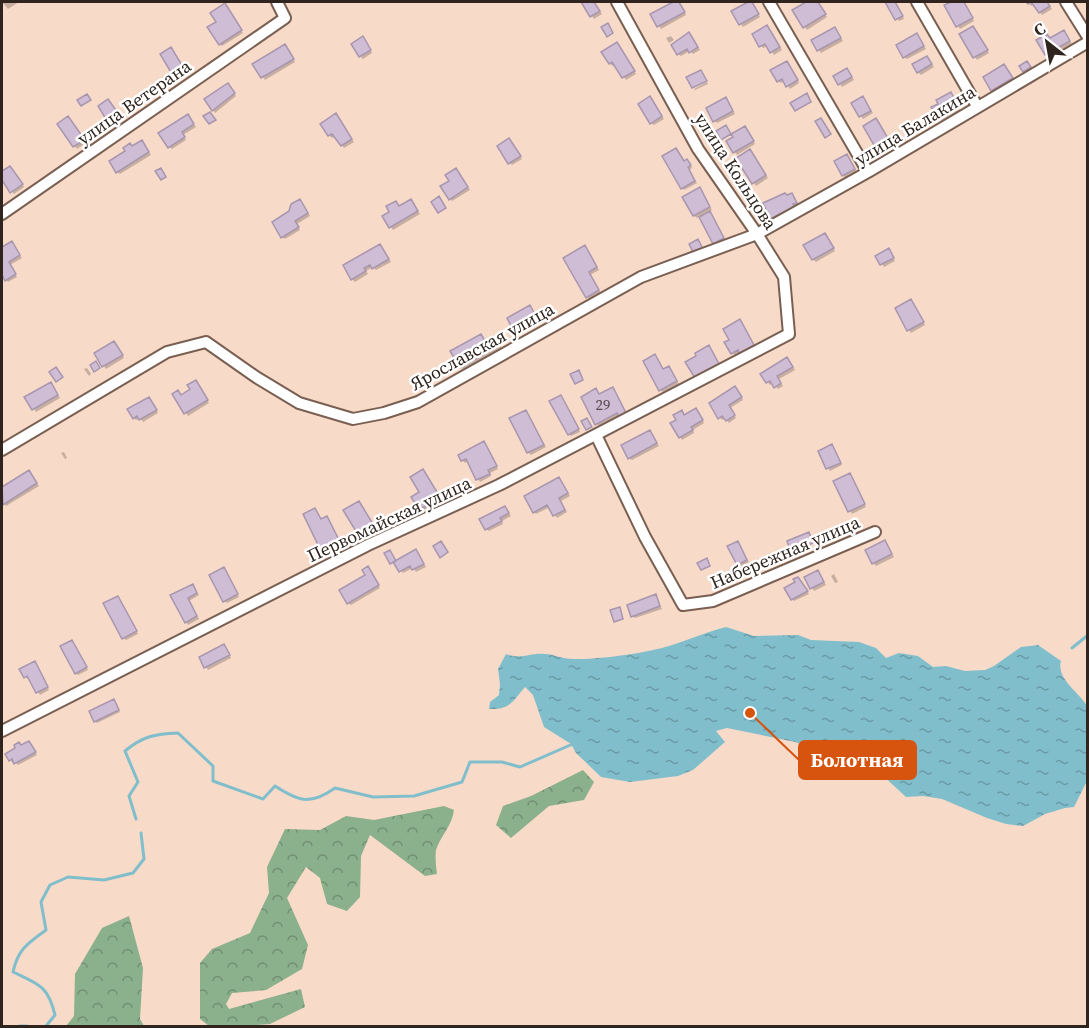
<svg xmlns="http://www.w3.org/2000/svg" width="1089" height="1028" font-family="'Source Serif 4',serif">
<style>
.forest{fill:url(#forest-crowns)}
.water{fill:url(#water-ripples)}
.shadow{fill:#0003}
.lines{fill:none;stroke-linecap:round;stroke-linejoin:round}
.stream{stroke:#81becc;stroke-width:3}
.building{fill:#cfbcd5;stroke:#a896ae;stroke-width:1.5}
.minor-casing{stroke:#795f51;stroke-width:14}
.minor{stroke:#fff;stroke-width:10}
.labels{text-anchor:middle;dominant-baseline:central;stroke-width:5;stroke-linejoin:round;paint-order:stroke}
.number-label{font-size:15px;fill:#574a4c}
.street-label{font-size:18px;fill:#2f241e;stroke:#fff}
.leader{fill:none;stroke:#d6540e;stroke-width:2}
.callout-dot{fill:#d6540e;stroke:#fff;stroke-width:2}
.callout{fill:#d6540e;stroke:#d6540e;stroke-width:2}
.callout-label{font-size:20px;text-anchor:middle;font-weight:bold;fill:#fff}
</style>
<defs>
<pattern id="forest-crowns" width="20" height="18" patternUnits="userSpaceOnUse" patternTransform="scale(1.5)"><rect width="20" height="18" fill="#8bb08c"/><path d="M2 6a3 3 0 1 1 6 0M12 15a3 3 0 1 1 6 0" fill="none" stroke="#728f72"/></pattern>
<pattern id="water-ripples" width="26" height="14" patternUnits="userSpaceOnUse" patternTransform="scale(1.5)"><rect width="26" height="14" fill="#81becc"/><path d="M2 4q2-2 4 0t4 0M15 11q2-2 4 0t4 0" fill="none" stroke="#6a9aa5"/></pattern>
</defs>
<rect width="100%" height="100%" fill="#f8dac9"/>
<path class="forest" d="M583 770 594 782 584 800 549 806 511 838 496 825 503 806 531 796Z
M444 806 454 810C452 826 441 835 436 850 435 857 436 867 437 874L425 876 370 835 361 856 360 897 347 911 327 904 320 878 306 867 287 898 308 945 302 969 266 990 232 993 226 1004 229 1009 301 989 305 1007 270 1024 246 1026H209L200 1019V963L212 949 250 933 269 893 267 867 285 829 320 830 346 816 374 820Z
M129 916 143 968 140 1019 144 1026H66L74 1016 75 974 102 928Z"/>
<path class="water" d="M726 627 754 636 798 635 811 640 859 642 876 648 886 658 899 653 918 656 933 667 946 666 965 671 985 670 994 666 1021 647 1038 645 1061 661C1056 679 1079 692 1087 706L1088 779 1074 807 1065 808 1045 814 1023 826 1006 824 987 818 942 799 923 796 906 797 879 772 795 742 727 728 716 731 725 742 693 770 678 776 630 782 601 777 576 753 571 744 544 727 533 695 525 687C513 701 510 710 489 709L490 702 499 695 500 684 498 669 506 654C524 660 529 652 546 654 552 654 558 657 564 658 586 662 647 653 669 646 688 640 706 632 726 627Z"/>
<path class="shadow" d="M2 2H19L8 9Z
M583 2H594L602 14 594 19Z
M676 2 680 3 686 15 661 29 652 15Z
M751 2 760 17 743 27 733 11Z
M809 2H818L827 17 807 30 794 11Z
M887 2H895L904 19 899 21Z
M954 2H964L974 21 960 29 946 6Z
M1028 2H1047L1052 9 1042 15 1034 4 1031 6Z
M227 8 243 33 222 46 220 44 218 22Z
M973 27 989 53 977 60 961 35Z
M770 29 782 50 774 55 768 46 763 48 761 46Z
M835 29 843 41 821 53 813 41Z
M917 35 926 49 907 59 904 57Z
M1066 35 1072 44 1049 57 1038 40H1050Z
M671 36 674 40 669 43 666 38Z
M692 37 700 50 693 54 690 51 681 56 678 54Z
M365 41 372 53 363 59 360 56Z
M619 46 636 74 626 80 615 64 613 66 610 64 603 52Z
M288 49 295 62 265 80 255 64Z
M173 52 185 70 175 76 173 73Z
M929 60 934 67 921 75 918 72Z
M789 65 799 83 790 89 785 81 781 83 778 81Z
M1006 69 1014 81 995 93 985 78Z
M849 72 854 80 842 87 835 76Z
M707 82 708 84 695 90 694 89Z
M230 87 236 96 215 113 213 110Z
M953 97 960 110 942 122 933 108Z
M863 98 873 113 863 119 853 104Z
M653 101 664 119 654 125 651 123Z
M728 102 735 114 717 123 715 121Z
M338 118 354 142 344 148 335 136 332 138 329 135Z
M190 119 196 127 183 135 186 140 172 149 169 147Z
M71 120 86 143 77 149 59 124Z
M879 122 893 148 882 154 865 126Z
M747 130 755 144 737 155 728 142Z
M511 142 522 159 512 165 510 163Z
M144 145 151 155 120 174 117 172Z
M676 149 684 162 690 163 692 168 689 170 697 183 684 190 682 188Z
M752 154 768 178 756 186 743 167 741 168 739 166Z
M847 156 857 172 845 178 843 175Z
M10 167 24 187 14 194 2 177V173Z
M459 172 470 190 452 201 450 199 451 181Z
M702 192 712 210 708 212 725 241 716 245 700 216 697 218 694 216 684 197Z
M792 194 799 205 774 220 772 218 787 197Z
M302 203 310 216 297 224 300 230 285 239 282 237Z
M413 204 420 214 393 230 384 217 399 208Z
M827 237 835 251 816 262 813 259Z
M11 243 22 258 10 265 17 277 8 282 2 273V249Z
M380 245 391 262 376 270 373 267 366 271 368 274 355 282 352 279Z
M587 250 599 270 590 275 601 293 590 299 587 297Z
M891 253 895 261 884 267 877 256Z
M911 301 925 325 911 333 909 330Z
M532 310 540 323 519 335 516 333Z
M742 324 756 348 743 355 740 352 735 355 732 353 731 340Z
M481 335 489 347 497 342 502 348 463 370 461 367Z
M117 345 124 358 106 369 104 366Z
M655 356 664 370 669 367 671 370 679 384 663 392 660 390Z
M790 362 795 370 779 379 783 386 778 389 773 383 770 385 762 374Z
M87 368 91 374 89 376 84 369Z
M198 384 209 403 188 416 174 395 181 396Z
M53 386 60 398 36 412 27 398Z
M615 391 628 416H619L599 426 597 424 598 393 600 395Z
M737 391 743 400 730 408 736 418 729 423 725 418 722 420 720 418Z
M563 399 580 432 571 436 569 434Z
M151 401 158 413 143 422 140 418 136 420 134 418Z
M526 412 546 447 531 455 528 452Z
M681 412 685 416 699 413 704 423 693 430 694 433 682 440 672 423 678 420Z
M650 432 659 446 632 460 629 458Z
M484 443 498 469 490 473 491 476 480 482 468 461 465 463 462 460Z
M832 446 842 465 830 471 828 468Z
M64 452 67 458 65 459 61 453Z
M29 472 39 486 6 506 2 500V495L4 493 2 489Z
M425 473 441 500 422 511 420 509 421 492Z
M852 478 866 507 852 514 835 482Z
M559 479 570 496 561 501 567 512 557 518 550 507 536 514 534 512Z
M359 503 377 532 364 540 345 510Z
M505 508 511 516 502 521 503 524 489 531 486 529Z
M315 509 322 521 327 518 330 521 342 547 326 555 323 552Z
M737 542 749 562 741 566 739 564Z
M885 542 894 557 876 566 873 563Z
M416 551 426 567 416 572 413 568 403 573 395 562 392 563 386 554 389 552 396 562Z
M226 571 239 597 227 603 224 601Z
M370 571 380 588 351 605 348 603Z
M818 572 826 585 814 591 806 578Z
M834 574 838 582 835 583 831 576Z
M801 581 809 594 794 601 792 599 797 583Z
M192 585 199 595 189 601 199 619 188 625 172 596Z
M655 596 662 609 635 618 632 616Z
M118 597 138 634 126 640 123 638Z
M74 644 88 670 78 675 76 673Z
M227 649 231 658 208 670 201 658Z
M37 665 49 690 40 695 30 678 28 679 25 677Z
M114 701 120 712 97 723 95 721Z
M29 742 37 755 18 765 15 762 13 763 10 760 21 747Z"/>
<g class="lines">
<path class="stream" d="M1072 648 1088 635
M136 819 129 796 138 782 125 751C143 736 155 734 178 733L213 766V781L263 799 275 786C298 801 310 806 335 788L373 797 414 796 462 782 470 762H502L520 767 575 743
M19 1026H27
M46 1026 55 1015C48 986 39 984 13 972 18 949 28 943 46 930L41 902 50 885 68 877 104 880 133 873 144 859 141 833"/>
</g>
<path class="building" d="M581 2H594L600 11 590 17Z
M673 2H679L685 12 657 27 650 14Z
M748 2H752L759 14 739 25 731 11Z
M806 2H818L826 14 803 28 792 10Z
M885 2H895L903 16 895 20Z
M951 2H964L973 18 956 27 944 5Z
M1026 2H1047L1050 6 1039 13 1031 2 1028 4Z
M225 3 242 30 219 45 207 27 216 22 210 13Z
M608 23 613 33 607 37 601 27Z
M767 25 780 47 770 53 765 44 759 47 752 34Z
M973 26 988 50 973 58 959 34Z
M835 27 841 38 817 51 811 40Z
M1064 30 1070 41 1045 55 1036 40 1047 34 1050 38Z
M689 32 698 47 689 53 687 49 677 55 671 45Z
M917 33 924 46 903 58 896 45Z
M363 36 371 50 359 57 351 44Z
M617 42 635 71 622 78 612 62 609 64 601 52Z
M285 44 294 59 261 78 252 64Z
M171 47 183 67 172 74 160 54Z
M927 56 932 64 917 73 912 64Z
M787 61 798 80 786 87 782 79 777 82 770 70Z
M1027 61 1031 67 1023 72 1019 66Z
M1004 64 1013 78 991 91 983 77Z
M847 68 852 77 838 85 833 76Z
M701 70 707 81 692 88 686 77Z
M228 83 235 93 212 111 204 99Z
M951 92 959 107 938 120 931 107 938 104 936 100Z
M807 93 811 102 795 111 790 103Z
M87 94 91 100 81 106 77 100Z
M650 96 662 116 650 124 638 104Z
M863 96 871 111 859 117 851 103Z
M726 97 733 111 713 122 706 108Z
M108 99 118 113 107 121 98 106Z
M210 112 216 120 209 124 203 116Z
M336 113 352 139 341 146 332 134 328 136 320 124Z
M188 114 194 124 182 132 185 137 168 148 158 133Z
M68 116 85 140 73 147 57 124Z
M821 118 831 134 825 138 815 121Z
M876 118 892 145 878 152 863 126Z
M726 125 731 134 721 140 716 131Z
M745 126 754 141 733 153 726 141 733 137 731 134Z
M509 138 521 156 508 164 497 146Z
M142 140 149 152 116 173 109 161 125 151 123 148 130 143 132 146Z
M676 148 684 161 687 159 691 165 688 167 695 181 681 189 662 156Z
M750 149 766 175 752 184 740 165 737 167 733 160Z
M847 154 855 169 842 176 834 161Z
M10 166 23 184 10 193 2 180V171Z
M161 168 166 177 161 180 155 171Z
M456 168 468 187 449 200 440 186 449 181 445 175Z
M700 187 710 207 693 216 682 197Z
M785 193 787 195 792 193 797 203 793 204 794 207 770 219 763 203Z
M439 196 446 208 438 213 431 202Z
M300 199 308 213 295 221 299 227 281 238 272 222 289 211 291 204Z
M411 199 418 211 389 228 382 216 389 212 386 206 396 201 399 206Z
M710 211 724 238 713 244 699 217Z
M825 233 834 248 812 260 803 245Z
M698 239 703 249 694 254 689 244Z
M12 241 20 255 9 262 16 274 5 281 2 275V247Z
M380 244 389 259 372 269 370 265 364 268 366 271 351 280 343 265Z
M585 245 597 267 589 272 599 290 586 298 563 258Z
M889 248 894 258 880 265 875 256Z
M911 299 924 322 907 331 895 308Z
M530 305 538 320 515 334 507 318Z
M740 319 754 345 739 354 738 350 731 354 724 342 729 340 723 329Z
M481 334 488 346 498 341 500 345 460 368 450 351Z
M114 341 123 355 102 367 94 353Z
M709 345 719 364 695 378 685 362 696 356 695 353Z
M655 354 663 369 669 366 677 381 659 391 643 361Z
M787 357 793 367 777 376 781 383 774 388 770 381 766 383 760 374Z
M96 361 100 368 94 372 90 365Z
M56 367 63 377 56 382 49 372Z
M579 370 583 380 575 384 570 374Z
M196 380 208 400 184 414 172 394 178 390 181 395 190 389 187 385Z
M51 382 58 395 32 410 24 397Z
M735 386 742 397 729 405 735 415 726 421 722 416 718 419 709 403Z
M613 387 626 413 619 417 617 413 595 425 581 397 596 388 599 394Z
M561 395 579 429 568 435 549 401Z
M149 397 157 410 139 420 137 416 133 419 127 409Z
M696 408 703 420 691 427 693 430 679 438 670 423 676 420 673 415 682 410 684 415Z
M526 410 544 445 527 453 509 418Z
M587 418 592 427 586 430 581 421Z
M650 430 657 443 628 459 621 445Z
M484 441 497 466 488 470 490 474 476 480 466 459 461 461 458 455Z
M832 444 841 463 826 469 818 451Z
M423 469 440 497 419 510 411 497 419 492 410 477Z
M29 470 37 483 3 505 2 487Z
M850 473 865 504 848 512 833 481Z
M559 477 568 493 559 498 565 510 553 516 547 505 533 513 524 496Z
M359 501 376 529 360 538 343 510Z
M505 506 509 513 500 518 502 521 485 530 479 519Z
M315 508 321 519 327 516 341 544 322 553 303 514Z
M809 532 813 543 791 552 787 541Z
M885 540 892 554 872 564 865 550Z
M441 541 448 552 440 558 433 546Z
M738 541 747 560 737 565 727 546Z
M416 549 424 564 412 570 410 566 399 572 393 562Z
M390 550 396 561 390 564 384 553Z
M707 558 710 566 701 570 697 563Z
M368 566 379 585 347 604 339 590 365 575 362 570Z
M224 567 238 594 223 602 209 575Z
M818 570 824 582 810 589 804 577Z
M798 577 808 591 791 600 784 588 795 582 793 579Z
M193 584 197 593 188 598 197 616 185 623 170 595Z
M656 594 660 606 631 617 627 605Z
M118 596 137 631 122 639 103 603Z
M620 607 623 619 614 622 610 610Z
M72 640 87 667 75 674 60 646Z
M224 644 230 655 204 668 199 657Z
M35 661 48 687 36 693 27 676 24 678 19 669Z
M114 699 119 710 94 722 89 711Z
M29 741 36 752 14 764 12 759 9 761 5 754 15 748 14 745 19 742 21 745Z"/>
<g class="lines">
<g class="minor-casing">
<path id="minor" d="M769 2 868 172
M917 2 977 106
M1066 2 1088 37
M2 214 285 18 277 2
M596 435 645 537 683 605 713 601 875 532
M2 450 167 352 206 342 256 377 299 403 353 419 384 413 418 402 641 277 757 234 868 172 1088 42
M2 731 368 545 499 485 789 334 784 277 757 234 698 149 617 2"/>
</g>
<use href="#minor" class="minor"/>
</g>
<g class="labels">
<g class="number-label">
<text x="603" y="404">29</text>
</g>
<g class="street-label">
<text transform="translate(134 102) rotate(-35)">улица Ветерана</text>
<text transform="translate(915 125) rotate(-31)">улица Балакина</text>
<text transform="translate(736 171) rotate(57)">улица Кольцова</text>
<text transform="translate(482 346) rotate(-29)">Ярославская улица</text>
<text transform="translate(389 519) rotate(-25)">Первомайская улица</text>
<text transform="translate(785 552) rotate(-23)">Набережная улица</text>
</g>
</g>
<path class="leader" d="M750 713L799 760"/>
<circle class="callout-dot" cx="750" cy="713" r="6"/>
<rect class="callout" x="799" y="741" width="117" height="38" rx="6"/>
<g class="callout-label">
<text x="857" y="767">Болотная</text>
</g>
<rect width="1089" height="1028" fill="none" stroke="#2f241e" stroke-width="6"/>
<g transform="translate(1047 42) rotate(329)" stroke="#ffffff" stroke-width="4.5" paint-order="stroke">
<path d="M0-4.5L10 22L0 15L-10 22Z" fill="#2f241e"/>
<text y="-9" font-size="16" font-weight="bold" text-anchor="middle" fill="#2f241e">С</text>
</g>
</svg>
